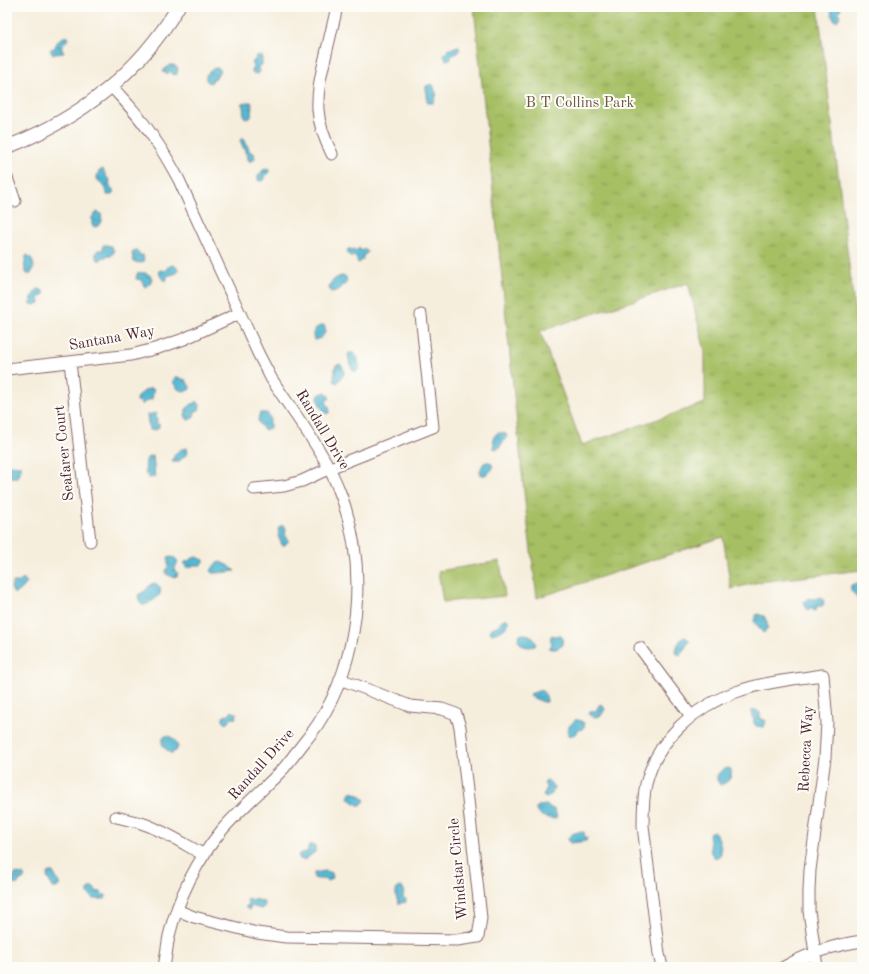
<svg xmlns="http://www.w3.org/2000/svg" width="869" height="974" font-family="'Old Standard TT',serif">
<style>
.grass{fill:url(#grass-tufts);stroke:#786f48;fill-rule:evenodd}
.pitch{fill:#a6bf64;stroke:#786f48}
.water{fill:url(#water-ripples);stroke:#4f6c7e}
.lines{fill:none;stroke-linecap:round;stroke-linejoin:round}
.minor-casing{stroke:#866769;stroke-width:13}
.tertiary-casing{stroke:#866769;stroke-width:15}
.minor{stroke:#fff;stroke-width:11}
.tertiary{stroke:#fff;stroke-width:13}
.labels{text-anchor:middle;dominant-baseline:central;stroke-width:4;stroke-linejoin:round;paint-order:stroke}
.park-label{font-size:15px;fill:#6a573f;stroke:#fdfcf7}
.street-label{font-size:15px;fill:#4a1f2b;stroke:#fdfcf7}
</style>
<defs>
<pattern id="grass-tufts" width="24" height="20" patternUnits="userSpaceOnUse"><rect width="24" height="20" fill="#a6bf64"/><path d="M3 7l-1-3M5 7V3M7 7l1-3M15 17l-1-3M17 17v-4M19 17l1-3" fill="none" stroke="#899b53"/></pattern>
<pattern id="water-ripples" width="26" height="14" patternUnits="userSpaceOnUse"><rect width="26" height="14" fill="#54b8d2"/><path d="M2 4q2-2 4 0t4 0M15 11q2-2 4 0t4 0" fill="none" stroke="#4895ab"/></pattern>
</defs>
<rect width="100%" height="100%" fill="#fdfcf7"/>
<filter id="ink" filterUnits="userSpaceOnUse"><feTurbulence type="fractalNoise" baseFrequency=".025" numOctaves="2"/><feDisplacementMap in="SourceGraphic" scale="8" xChannelSelector="R" yChannelSelector="G"/><feConvolveMatrix kernelMatrix="1 2 1 2 8 2 1 2 1" color-interpolation-filters="sRGB"/></filter>
<filter id="wash" filterUnits="userSpaceOnUse"><feTurbulence type="fractalNoise" baseFrequency=".012" numOctaves="4" result="noise"/><feDisplacementMap in="SourceGraphic" scale="16" xChannelSelector="R" yChannelSelector="G"/><feGaussianBlur stdDeviation="0.9" result="paint"/><feColorMatrix in="noise" values="0 0 0 0 0 0 0 0 0 0 0 0 0 0 0 0 0 1.4 0 .05"/><feComposite in="paint" operator="in"/></filter>
<g filter="url(#wash)">
<rect width="100%" height="100%" fill="#f6eedd"/>
<path class="grass" d="M474 7H818L862 373V570L759 582 731 589 723 537 537 598 526 511ZM688 283 705 351V403L582 445 540 331Z"/>
<path class="pitch" d="M500 561 505 596 443 602 438 571Z"/>
<path class="water" d="M833 7H840L841 9 838 12C841 16 840 17 837 21L834 20C832 17 832 14 831 11Z
M67 36 69 38C65 44 58 44 64 53L55 54H53L50 50 52 48 54 49C57 41 60 38 67 36Z
M458 46 460 50C459 55 454 53 451 56L452 57 450 59 446 60 444 54 448 50Z
M256 56H262L261 59 262 58V65H259L258 69 259 71 258 74 252 73 253 61H255Z
M169 65H174L178 68 177 74 175 75 172 74V72L170 71 168 72V74L164 73 163 71Z
M215 68H219L220 70 215 79 212 80V82L209 83 206 80V75C207 74 213 68 215 68Z
M432 84C435 87 434 91 437 94L433 103H428L427 101C428 93 426 93 426 86Z
M248 102H251L252 104 251 117 248 119 244 117 243 106 241 104 242 103H245Z
M244 138 250 152 254 153 255 159 252 161H249L240 140Z
M267 168 269 169V173L265 176V178L264 180 259 181 258 180V176L263 170Z
M103 169 106 176 110 181 109 186C113 188 114 190 113 194L111 195H107C107 191 106 188 103 185 97 179 95 180 99 171Z
M97 212H99L101 214 102 222 100 223 98 226 95 227 92 225V217Z
M103 245H107L112 246 114 252 111 256 104 257 100 260H98L96 258V252L98 250H103Z
M360 248 361 251 365 249 367 251V253L362 257 364 259 358 263 355 256 351 257 347 252 348 249H351L352 250 354 249 355 251Z
M136 250 140 255H143C144 258 144 261 142 263L134 262 132 254 133 252Z
M28 255 32 259 34 267 31 274H27C23 268 25 263 26 256Z
M172 265 175 266 178 268 177 273 171 275H168L166 281 163 280 160 275 158 273 159 271 161 270 164 271 168 267Z
M140 273C144 272 150 274 152 278L150 284 147 287 144 286 142 280 136 279 137 274Z
M341 276 346 277 347 282C341 288 340 291 331 292L329 288C330 282 335 278 341 276Z
M38 289 42 290 45 293 43 295 39 297 40 303 34 305 30 303C32 297 33 293 38 289Z
M324 325 326 331C322 337 321 339 314 340 311 331 315 327 324 325Z
M349 353H354L358 358V361L360 367 357 371H353L350 364 348 355Z
M340 364C344 367 344 370 344 374L337 383 334 381C333 376 336 372 335 368L336 365Z
M175 377 186 380 190 387V389L187 391C179 391 176 389 173 381Z
M152 388 154 390 152 399 146 401 142 405 139 401H137L136 398C141 394 145 389 152 388Z
M326 392 330 398 326 402 329 407 330 412 326 414C321 408 318 403 318 396L320 394Z
M196 401C200 403 201 406 199 410L194 412 195 415 193 417 189 420 187 419 185 415 186 412V409L192 404 195 403Z
M156 413 157 422 155 424H159V427L158 429 156 428V430H149L147 415Z
M260 413H267L270 418V428L264 430C259 423 256 422 260 413Z
M497 433H504L507 435 506 438 498 449 493 448 494 443 493 438Z
M187 448 188 453 178 462H172C174 453 179 449 187 448Z
M153 456 155 477 149 478 145 473 146 460 148 457Z
M486 462H490L492 464 493 468C490 472 487 476 481 475L480 471 483 464Z
M10 465 21 466V469L20 473 18 475V476L16 478 14 477H7V466Z
M283 525 286 529 285 535 289 540 285 545H282C281 542 279 539 278 536L279 533 278 531 279 527Z
M171 557 175 558 178 561 175 568V572L178 573 177 576 173 577 166 574V571L168 567V558Z
M196 557 204 560V562L201 565H194L189 568 186 567 184 565 185 562C189 561 192 558 196 557Z
M220 562 228 565 235 571C228 572 221 573 213 573L211 571C214 566 215 563 220 562Z
M22 580H25L27 583 23 588 17 593H13L11 587 13 582H19Z
M155 583 160 587C160 589 161 591 160 594 158 598 147 605 143 605 142 605 141 604 140 603L138 595 145 591 151 584Z
M857 583 862 586V603C858 602 858 600 856 596 852 592 850 591 851 585Z
M819 597 823 599 824 604 822 606H816L817 609 816 611H814L813 608 809 610 806 609 804 602 808 598 814 599 817 598Z
M757 614 764 616 767 622 768 629 763 633C762 631 760 628 759 627 756 624 755 625 754 620Z
M504 619H507L509 622C507 629 499 632 492 634L490 632V629L499 625 501 621Z
M524 634C531 634 533 637 536 643L535 646C527 648 522 647 518 640L519 635Z
M552 635 555 636H561L563 638 562 641 563 645 556 649H550V647L552 644C551 640 549 638 552 635Z
M685 637 689 640V642L680 655 676 653C676 647 679 639 685 637Z
M541 690C545 693 547 697 547 702H543L531 697 530 696V694Z
M602 704 605 709 601 716 595 717 589 715V712L591 711H596L599 705Z
M753 710H756L760 713V716L761 719H763L766 721 764 727 756 726C754 724 753 722 754 719L752 717 751 712Z
M232 711 233 712 237 713 236 718 229 719V722L227 724 224 723 223 722V717L230 713Z
M575 720H579L584 723C585 726 584 728 581 730L578 729C577 734 573 736 568 735 566 727 570 726 575 720Z
M165 736C172 735 177 741 178 748L172 754C165 749 158 744 165 736Z
M728 768 731 769C733 777 728 783 720 785 713 777 719 770 728 768Z
M547 781C551 781 552 785 554 788 552 793 551 796 546 798L543 796C545 791 548 789 544 783Z
M351 791 361 796 365 800 363 803 361 805H358L348 798 349 795Z
M546 805 555 810 557 817 554 819C545 817 541 818 535 809L538 806Z
M713 831C720 836 721 846 721 854L718 857H714L711 853 709 833Z
M581 832H584L585 837 587 838 586 841 570 843 568 839C570 834 575 832 581 832Z
M309 845H311L315 846V852L304 860 300 859 298 855 300 853 307 852Z
M325 871 332 873 333 878 331 880 327 881C323 878 319 880 314 878V873Z
M49 872H53L60 885 57 888H53L47 877Z
M15 874H18L20 875 23 874 25 877 23 880 19 881 18 884 12 885 11 882Z
M93 887 96 891 101 892 103 895H106V897L105 899H94L91 896 88 894V891L90 888Z
M400 887 403 888 404 890 403 898 406 899V901L405 903 403 902 402 903 399 904C396 898 395 894 397 888Z
M250 899 263 901 265 906 261 909 251 906 250 909 248 910 246 908V906L248 905 247 900Z"/>
</g>
<g filter="url(#ink)">
<g class="lines">
<g class="minor-casing">
<path id="minor" d="M111 86C126 102 141 118 153 137 163 151 171 165 179 180L258 353C262 361 267 370 271 378 296 418 326 452 342 498 368 570 360 659 318 724 312 733 305 741 299 749 294 755 289 762 284 768 264 789 241 808 222 830 197 860 178 898 169 936 167 946 166 957 164 967
M332 154C325 140 319 125 318 110 317 92 321 75 325 58 329 41 333 24 337 7
M7 178 15 201
M70 362 90 541
M7 369 113 357 131 355 158 348 184 339 240 313
M254 489 284 486 302 481 330 468 433 427 421 315
M640 648 691 716
M116 817C125 819 133 821 141 823 163 830 184 844 204 855
M177 910 194 917 257 933 286 937 457 940 478 937 481 918 460 727 456 714 442 709 410 706 340 679
M662 967 659 954 643 826C643 812 643 798 646 784 657 739 694 707 736 692 764 682 794 679 823 675L825 698 827 722 825 758 810 870 809 891V911L817 967
M784 967C809 953 834 945 862 941"/>
</g>
<g class="tertiary-casing">
<path id="tertiary" d="M7 147C79 119 138 74 178 7"/>
</g>
<use href="#minor" class="minor"/>
<use href="#tertiary" class="tertiary"/>
</g>
</g>
<g class="labels">
<g class="park-label">
<text x="580" y="103">B T Collins Park</text>
</g>
<g class="street-label">
<text transform="translate(112 339) rotate(-10)">Santana Way</text>
<text transform="translate(322 430) rotate(59)">Randall Drive</text>
<text transform="translate(65 453) rotate(-96)">Seafarer Court</text>
<text transform="translate(807 749) rotate(-87)">Rebecca Way</text>
<text transform="translate(262 765) rotate(-48)">Randall Drive</text>
<text transform="translate(459 869) rotate(-95)">Windstar Circle</text>
</g>
</g>
<rect width="869" height="974" fill="none" stroke="#fdfcf7" stroke-width="24"/>
</svg>
